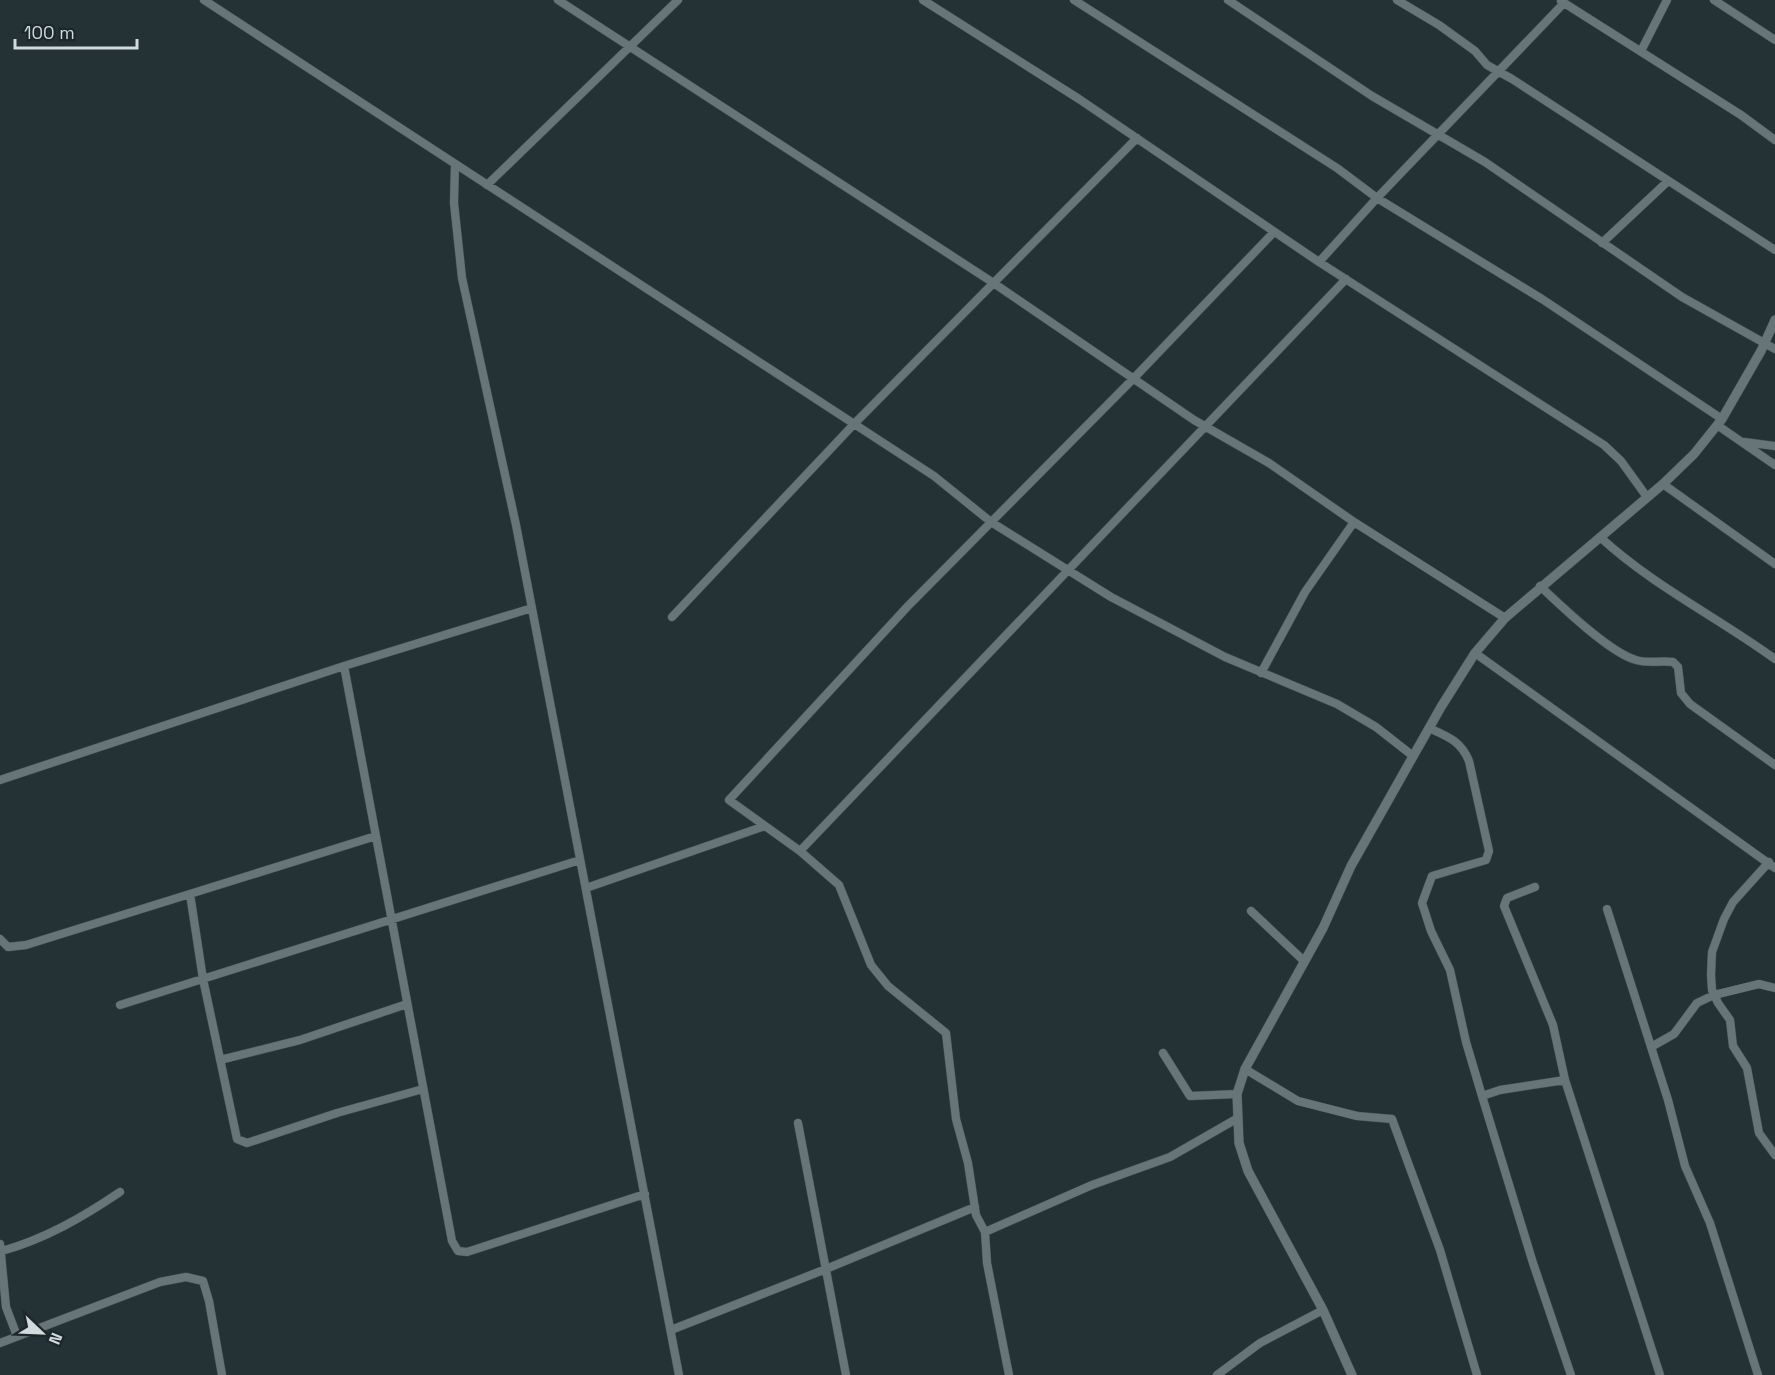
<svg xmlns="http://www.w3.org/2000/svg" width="1775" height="1375" font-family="'Space Grotesk',sans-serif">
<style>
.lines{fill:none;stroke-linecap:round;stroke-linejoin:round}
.minor-casing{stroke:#444f52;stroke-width:9}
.tertiary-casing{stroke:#444f52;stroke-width:10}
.minor{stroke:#677579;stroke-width:8}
.tertiary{stroke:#677579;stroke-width:9}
</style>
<rect width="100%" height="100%" fill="#243135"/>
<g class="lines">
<g class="minor-casing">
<path id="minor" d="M204 0 934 476 991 522 1111 597 1225 657 1337 704 1376 727 1413 756
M558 0 992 282 1194 420 1269 463 1354 522 1505 618
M923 0 1079 99 1319 262 1604 445 1621 461 1647 497
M1074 0 1337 168 1377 198 1542 299 1722 419
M1228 0 1372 96 1485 162 1682 297 1775 349
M1397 0 1439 25 1475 51 1487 65 1512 79 1775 250
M1714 0 1775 40
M1561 1 1741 115 1775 140
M1641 51 1667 0
M455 164 454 203 462 278 516 525 679 1375
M487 185 678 0
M1602 243 1667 182
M1319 262 1377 198 1564 3
M1717 425 1775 465
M1744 442 1775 446
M1663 484 1775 564
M1600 537C1652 585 1717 617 1775 659
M1540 586C1561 606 1610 653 1636 660 1649 664 1660 660 1673 662L1678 667 1681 693 1690 704 1775 765
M672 617 855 423 1137 138
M1475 653 1775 868
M344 666 452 1241 458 1251 467 1252 645 1194
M1261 673 1305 592 1354 522
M1429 728C1447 736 1461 741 1469 761L1489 851 1486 860 1432 876 1422 903 1431 931 1450 970 1466 1042 1482 1096
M0 780 344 666 532 608
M800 851 1346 279
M1769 862 1733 902 1724 919 1712 952 1711 975 1712 990 1718 1003 1730 1020 1733 1046 1747 1068 1759 1133 1775 1155
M1535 887 1507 898 1504 906 1553 1025 1565 1080 1660 1375
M586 888 765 826
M190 894 203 979 237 1139 247 1143 337 1113 423 1089
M1607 909 1668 1100 1685 1166 1710 1223 1758 1375
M1251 911 1304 961
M0 939 8 947 26 945 376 836
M120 1005 580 860
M1651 1047 1674 1034 1697 1003 1714 995 1759 984 1775 988
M1163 1053 1190 1096 1237 1094
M220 1060 300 1040 407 1004
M1245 1069 1298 1101 1357 1116 1392 1119 1440 1250 1477 1375
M1565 1080 1500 1090 1482 1096 1533 1263 1571 1375
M798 1123 846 1375
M985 1232 1092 1185 1170 1157 1238 1118
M0 1244 6 1307 17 1336
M2 1251C45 1239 83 1217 120 1192
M671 1330 826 1269 975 1207
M0 1343 160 1282 186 1277 203 1281 209 1301 222 1375
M1009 1375 987 1263 985 1232 976 1215 968 1163 956 1119 946 1033 888 986 871 965 839 885 800 851 729 800 908 606 1133 379 1274 232
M1217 1375 1260 1343 1323 1310"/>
</g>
<g class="tertiary-casing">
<path id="tertiary" d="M1352 1375 1323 1310 1248 1171 1239 1143 1237 1094 1245 1069 1323 928 1351 866 1441 707 1475 653 1505 618 1663 484 1694 454 1722 419 1761 351 1775 320"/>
</g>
<use href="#minor" class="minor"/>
<use href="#tertiary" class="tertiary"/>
</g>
<g transform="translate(42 1333) rotate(113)" stroke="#1b272b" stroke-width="4.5" paint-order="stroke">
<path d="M0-4.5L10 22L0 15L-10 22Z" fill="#d2dadc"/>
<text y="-9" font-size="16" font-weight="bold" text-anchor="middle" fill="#d2dadc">N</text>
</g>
<path d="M15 39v9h122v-9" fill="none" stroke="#d2dadc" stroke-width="3"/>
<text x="24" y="39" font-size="18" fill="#d2dadc" stroke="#1b272b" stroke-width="4.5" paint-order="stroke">100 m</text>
</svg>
